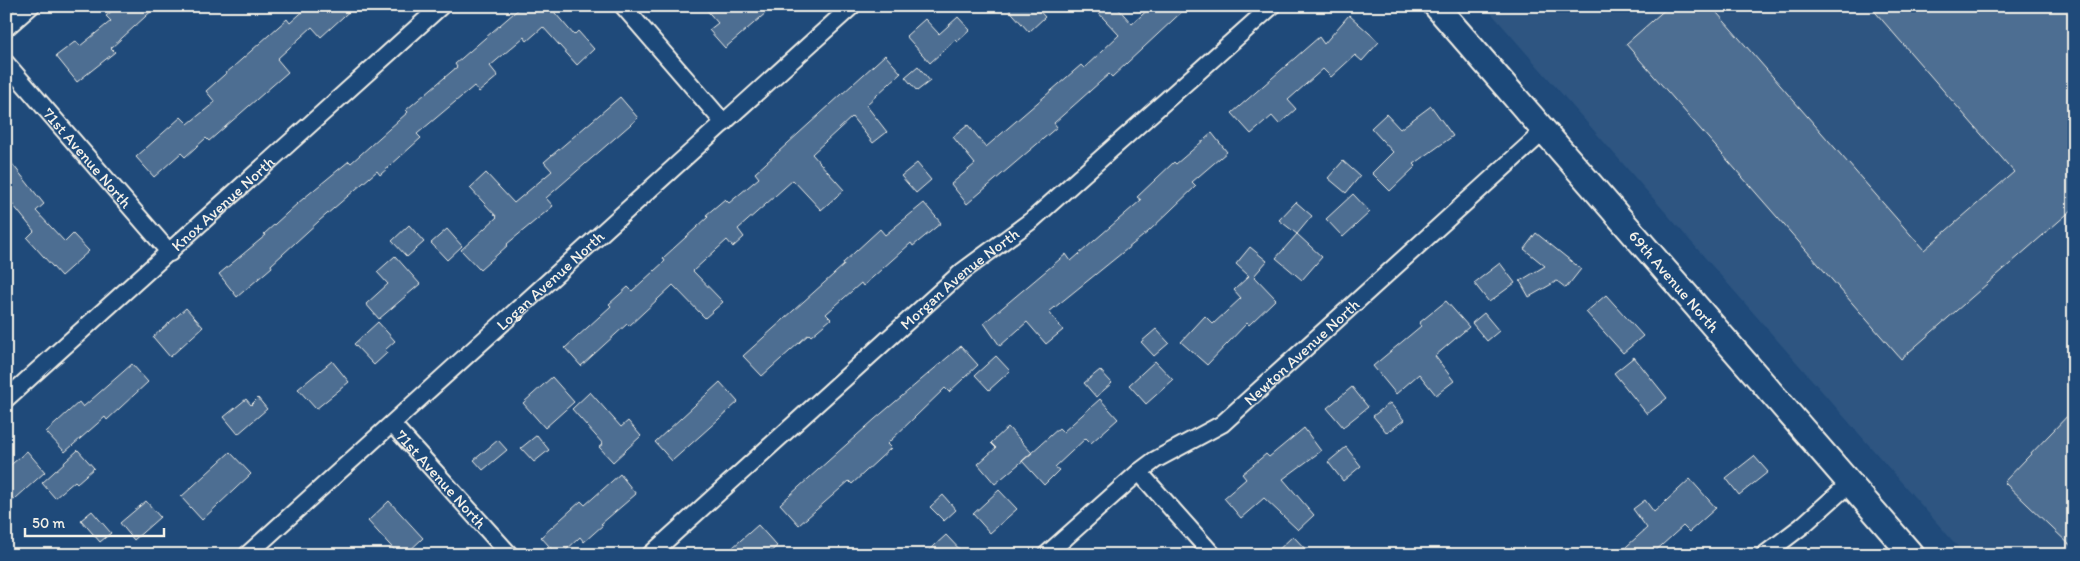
<svg xmlns="http://www.w3.org/2000/svg" width="2080" height="561" font-family="Itim,sans-serif">
<style>
.built{fill:#2d5581}
.building{fill:#4d6e92;stroke:#f4f1e8}
.lines{fill:none;stroke-linecap:round;stroke-linejoin:round}
.street-casing{stroke:#f4f1e8;stroke-width:20}
.secondary-casing{stroke:#f4f1e8;stroke-width:28}
.street{stroke:#1f4a7a;stroke-width:16}
.secondary{stroke:#1f4a7a;stroke-width:24}
.labels{text-anchor:middle;dominant-baseline:central;stroke-width:4;stroke-linejoin:round;paint-order:stroke}
.street-label{font-size:16px;fill:#f4f1e8;stroke:#1f4a7a}
</style>
<rect width="100%" height="100%" fill="#1f4a7a"/>
<filter id="ink" filterUnits="userSpaceOnUse"><feTurbulence type="fractalNoise" baseFrequency=".02" numOctaves="2"/><feDisplacementMap in="SourceGraphic" scale="10" xChannelSelector="R" yChannelSelector="G"/><feConvolveMatrix kernelMatrix="1 2 1 2 8 2 1 2 1" color-interpolation-filters="sRGB"/></filter>
<g filter="url(#ink)">
<path class="built" d="M1485 6H2074V555H1965Z"/>
<path class="building" d="M118 6H157L111 48 115 52 77 82 56 56 76 41 80 46 111 21 106 16Z
M309 6H355L321 37 312 27 277 59 288 72 209 141 206 138 185 157 181 153 154 177 136 157 181 117 188 124 215 102 206 91 287 19 290 23Z
M522 6H549L574 35 578 31 594 49 577 65 543 27 527 41 524 37 490 66 498 76 479 92 474 86 417 134 421 138 380 175 377 171 319 221 271 265 272 267 237 297 219 274 266 235 264 234 298 203 349 161 351 163 408 112 406 110 457 67 455 64Z
M703 6H774L725 48 709 30 718 23Z
M1006 6H1035L1045 17 1029 32Z
M1092 6H1116L1132 24 1152 6H1188L1112 77 1109 74 1054 123 1057 127 967 204 951 184 975 164 953 137 968 125 986 147 1081 65 1084 68 1119 35Z
M1669 6H1711L1924 250 2014 172 1870 6H2064L2074 17V208L1901 359 1626 44Z
M1349 15 1379 42 1362 61 1355 55 1331 77 1323 69 1288 100 1296 109 1279 124 1272 116 1251 134 1232 113 1319 37 1324 44Z
M958 17 970 30 957 42 955 40 930 63 906 36 925 19 939 34Z
M885 55 901 73 866 105 887 132 873 143 852 117 812 154 844 190 821 210 793 180 738 229 744 237 733 247 727 240 693 271 723 302 705 318 673 285 629 326 627 324 581 366 565 348 611 306 609 304 628 287 632 291 665 261 663 258 708 217 706 215 725 199 729 203 759 178 755 173Z
M918 66 930 81 917 91 905 77Z
M620 97 638 118 546 198 553 206 507 244 508 245 480 270 461 250 497 217 470 188 486 173 514 203 552 171 544 162Z
M1431 106 1453 136 1414 164 1416 166 1390 191 1372 173 1393 152 1371 128 1386 114 1400 129Z
M1212 133 1227 152 1192 182 1196 186 1148 232 1049 312 1063 330 1046 344 1027 322 1000 346 984 323 1066 254 1071 261 1141 200 1137 197 1174 162 1176 164Z
M6 156 44 204 36 211 65 242 73 234 89 251 61 276 27 238 34 231 6 196Z
M1343 161 1360 176 1346 193 1328 178Z
M917 163 931 180 916 193 901 176Z
M1353 194 1370 212 1343 237 1326 219Z
M1296 202 1312 216 1297 234 1279 220Z
M924 203 941 223 913 246 911 243 863 286 861 283 826 314 831 319 811 336 809 334 762 376 743 356 844 265 843 263 880 229 885 235Z
M409 225 424 242 407 257 392 241Z
M447 229 462 246 447 260 431 243Z
M1536 233 1581 269 1566 288 1557 281 1529 297 1520 281 1545 266 1524 249Z
M1297 234 1322 257 1302 280 1276 258Z
M1250 247 1267 261 1254 276 1276 299 1249 325 1247 323 1207 365 1181 342 1205 316 1213 324 1241 298 1234 290 1249 276 1236 264Z
M395 256 420 284 379 319 366 304 388 284 377 272Z
M1500 263 1515 283 1489 302 1474 283Z
M1606 295 1643 336 1623 353 1586 312Z
M1446 301 1469 327 1435 356 1454 381 1436 395 1419 374 1396 394 1373 366 1421 326 1419 323Z
M186 308 203 327 170 357 153 337Z
M1484 313 1499 331 1487 341 1472 323Z
M378 322 395 341 385 350 387 353 374 365 354 344Z
M1156 329 1169 343 1154 356 1141 342Z
M961 346 978 365 949 392 945 388 887 444 891 448 852 484 849 481 799 525 780 504 875 419Z
M996 356 1010 371 989 390 975 375Z
M1634 357 1667 398 1647 414 1614 373Z
M332 361 349 382 316 409 298 389Z
M1155 361 1173 380 1146 404 1129 385Z
M132 364 148 382 107 420 105 417 65 452 46 432 79 402 83 407Z
M1100 370 1112 383 1096 397 1084 383Z
M552 377 574 402 545 428 523 403Z
M720 382 738 402 672 461 655 442Z
M1352 387 1368 407 1343 427 1327 408Z
M590 392 621 427 628 421 641 436 613 462 599 447 603 444 572 409Z
M258 398 267 409 238 434 224 417 246 399 251 405Z
M1100 399 1118 419 1091 443 1086 438 1055 467 1059 470 1044 485 1022 461 1059 428 1063 432Z
M1390 403 1404 420 1387 433 1373 416Z
M2074 409V549L2004 482Z
M1008 427 1032 453 995 484 978 464 996 448 991 443Z
M1304 428 1321 451 1283 479 1314 515 1298 530 1264 498 1241 518 1224 498 1246 479 1242 474 1266 454 1269 457Z
M537 435 549 450 534 462 521 448Z
M498 440 507 450 483 470 474 460Z
M1346 447 1361 466 1343 481 1328 462Z
M78 450 94 468 77 483 75 481 55 498 42 483Z
M27 451 45 472 6 507V469Z
M230 452 251 474 202 520 181 497Z
M1754 456 1768 472 1739 495 1726 478Z
M620 474 636 494 601 524 603 525 584 542 580 537 561 555H557L541 537 581 501 585 505Z
M1690 479 1716 508 1689 532 1683 526 1651 555H1617L1647 528 1633 509 1645 500 1654 512Z
M999 490 1017 509 990 533 973 514Z
M943 495 956 510 944 521 930 507Z
M146 501 160 517 134 540 120 523Z
M389 501 423 538 405 555H399L368 521Z
M92 511 111 533 100 542 81 520Z
M758 525 777 546 767 555H724Z
M946 535 965 555H924Z
M1293 536 1311 555H1273Z"/>
<g class="lines">
<g class="street-casing">
<g id="street">
<path d="M623 6 724 123"/>
<path d="M6 28 31 6"/>
<path id="s1" d="M6 63 170 253"/>
<path id="s2" d="M6 399 441 6"/>
<path id="s3" d="M392 424 510 555"/>
<path d="M1139 472 1213 555"/>
<path id="s4" d="M247 555 852 6"/>
<path id="s5" d="M650 555 963 271 1032 220 1272 6"/>
<path id="s6" d="M1046 555 1139 472 1155 460 1222 424 1544 131"/>
<path d="M1764 555 1802 526 1850 483"/>
</g>
</g>
<g class="secondary-casing">
<g id="secondary">
<path id="s7" d="M1436 6 1912 555"/>
</g>
</g>
<use href="#street" class="street"/>
<use href="#secondary" class="secondary"/>
</g>
</g>
<g class="labels">
<g class="street-label">
<text stroke="none"><textPath href="#s1" startOffset="125">71st Avenue North</textPath></text>
<text stroke="none"><textPath href="#s2" startOffset="292">Knox Avenue North</textPath></text>
<text stroke="none"><textPath href="#s5" startOffset="415">Morgan Avenue North</textPath></text>
<text stroke="none"><textPath href="#s4" startOffset="409">Logan Avenue North</textPath></text>
<text stroke="none"><textPath href="#s7" startOffset="364">69th Avenue North</textPath></text>
<text stroke="none"><textPath href="#s6" startOffset="328">Newton Avenue North</textPath></text>
<text stroke="none"><textPath href="#s3" startOffset="74">71st Avenue North</textPath></text>
</g>
</g>
<rect width="2080" height="561" fill="none" stroke="#1f4a7a" stroke-width="25"/>
<rect x="12" y="12" width="2055" height="536" fill="none" stroke="#f4f1e8" stroke-width="2" filter="url(#ink)"/>
<path d="M25 528v8h139v-8" fill="none" stroke="#f4f1e8" stroke-width="2.5"/>
<text x="32" y="528" font-size="15" fill="#f4f1e8" stroke="#1f4a7a" stroke-width="4" paint-order="stroke">50 m</text>
</svg>
